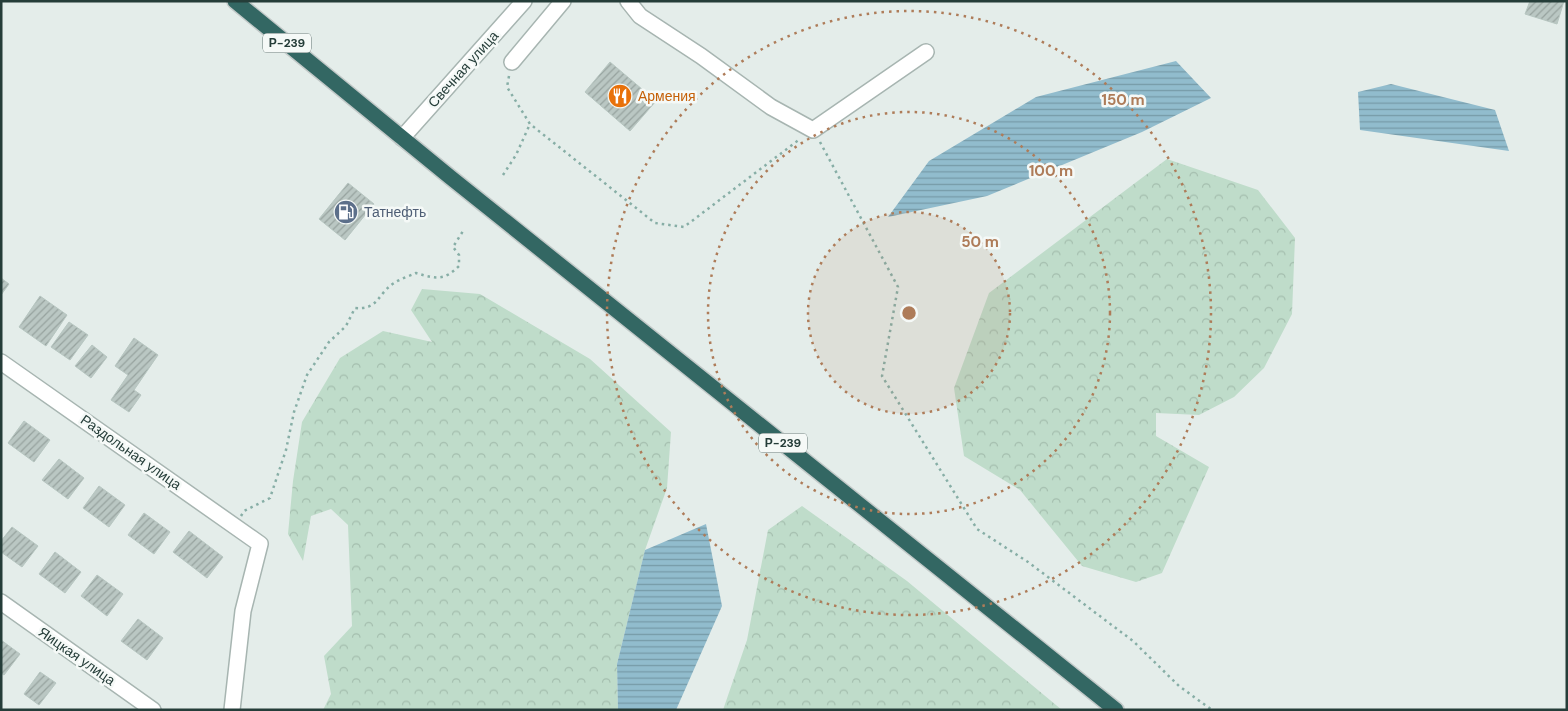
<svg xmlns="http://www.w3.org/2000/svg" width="1568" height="711" font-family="'DM Sans',sans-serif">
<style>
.forest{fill:url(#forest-crowns)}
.water{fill:url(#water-rules)}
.building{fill:url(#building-hatch);stroke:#b7c6c1}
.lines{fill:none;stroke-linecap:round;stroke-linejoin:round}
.minor-casing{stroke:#a7b5b1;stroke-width:18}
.highway-casing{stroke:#c2c9c8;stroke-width:18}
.path{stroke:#87aea6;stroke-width:2.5;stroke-dasharray:2.5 4;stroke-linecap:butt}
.minor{stroke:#fff;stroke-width:15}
.highway{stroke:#336763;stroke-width:15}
.ring{fill:none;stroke:#ae7c59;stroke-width:2.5;stroke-dasharray:2.5 5}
.labels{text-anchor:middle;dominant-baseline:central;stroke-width:5;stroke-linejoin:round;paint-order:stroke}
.shield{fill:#f5f9f7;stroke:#637572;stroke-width:1}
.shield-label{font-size:12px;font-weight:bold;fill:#253d39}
.street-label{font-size:14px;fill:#253d39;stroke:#f5f9f7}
.food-label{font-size:14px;fill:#c56008;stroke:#f5f9f7;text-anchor:start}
.service-label{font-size:14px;fill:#4e5e75;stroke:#f5f9f7;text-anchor:start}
.centre{fill:#ae7c59;stroke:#f5f9f7;stroke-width:2.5}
.ring-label{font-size:15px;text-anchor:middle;font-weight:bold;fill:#ae7c59;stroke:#f5f9f7;stroke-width:5;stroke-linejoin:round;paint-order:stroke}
</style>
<defs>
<pattern id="forest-crowns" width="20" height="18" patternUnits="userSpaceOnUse" patternTransform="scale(1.25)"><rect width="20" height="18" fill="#bfdcca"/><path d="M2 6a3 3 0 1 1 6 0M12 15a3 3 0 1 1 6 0" fill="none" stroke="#a4beae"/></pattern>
<pattern id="water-rules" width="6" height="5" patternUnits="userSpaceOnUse" patternTransform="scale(1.25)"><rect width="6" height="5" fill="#91bccd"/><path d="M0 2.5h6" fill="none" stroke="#769aa7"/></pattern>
<pattern id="building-hatch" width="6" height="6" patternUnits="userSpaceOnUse" patternTransform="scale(1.25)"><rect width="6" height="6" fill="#bac7c3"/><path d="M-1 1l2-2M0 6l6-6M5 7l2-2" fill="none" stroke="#97a39f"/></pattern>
</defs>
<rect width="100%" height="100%" fill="#e4edea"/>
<path class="forest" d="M1167 159 1258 190 1295 238 1292 314 1264 368 1234 397 1199 415 1156 413V436L1209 467 1162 573 1136 582 1082 566 1020 490 964 456 954 388 989 293Z
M422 289 480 294 590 359 671 432 667 488 645 550 617 664 618 710H323L331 694 324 656 352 626 348 525 331 509 311 516 303 561 288 534 293 481 302 422 340 358 383 331 432 342 411 310Z
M802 506 907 581 1062 710H723L747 640 768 530Z"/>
<path class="water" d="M1176 61 1211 98 1142 132 987 196 888 217 929 161 1036 97Z
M1391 84 1495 110 1509 151 1360 130 1358 92Z
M706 524 722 606 676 710H618L617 664 645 550Z"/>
<path class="building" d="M1530 1H1564L1557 24 1525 14Z
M610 62 656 101 630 131 585 92Z
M348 183 374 204 345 240 319 219Z
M1 278 9 284 1 295Z
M40 296 67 315 46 346 19 327Z
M69 322 88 335 70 360 51 347Z
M134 338 158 355 134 390 141 395 129 412 111 400 128 375 115 366Z
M92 345 107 357 91 378 75 366Z
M24 421 50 440 34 462 8 443Z
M59 459 84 478 68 499 42 480Z
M99 486 125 505 109 527 83 508Z
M144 513 170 532 154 554 128 535Z
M12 527 38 546 22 567 1 552V541Z
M189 531 223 557 207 578 173 552Z
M55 552 81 572 65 593 39 574Z
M97 575 123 594 107 616 81 596Z
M138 619 163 638 147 660 121 641Z
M1 640 20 654 4 675 1 673Z
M40 672 56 683 39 705 24 694Z"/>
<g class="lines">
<g class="minor-casing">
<path id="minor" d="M628 1 640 16 701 56 771 107 813 130 926 52
M512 62 563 1
M402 138 524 1
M1 362 260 544 243 611 232 710
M1 602 153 710"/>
</g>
<g class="highway-casing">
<path id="highway" d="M235 1 450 177 1116 710"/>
</g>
<path class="path" d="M509 76 507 87 530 124 655 223 684 227 800 139
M820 142 898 287 882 376 977 529 1028 562 1133 641 1179 686 1212 710
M503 175 516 155 530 124
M241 516 244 511 270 498 286 450 294 412 307 375 329 342 346 326 355 308C379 310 377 294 394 283 400 279 409 276 416 273 436 279 444 281 459 266V255L453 247 463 231"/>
<use href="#minor" class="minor"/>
<use href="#highway" class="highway"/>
</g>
<circle cx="909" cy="313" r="101" fill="#ae7c59" fill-opacity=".12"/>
<g class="ring">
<circle cx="909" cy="313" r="101"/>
<circle cx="909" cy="313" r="201"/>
<circle cx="909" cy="313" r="302"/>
</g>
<defs>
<g id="restaurant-disc" transform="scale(1.25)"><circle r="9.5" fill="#e8710a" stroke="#f5f9f7"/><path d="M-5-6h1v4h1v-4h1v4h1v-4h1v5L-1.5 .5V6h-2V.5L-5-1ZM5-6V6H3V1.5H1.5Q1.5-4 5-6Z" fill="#fff"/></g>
<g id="fuel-disc" transform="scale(1.25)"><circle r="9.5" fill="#5c6f8a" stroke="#f5f9f7"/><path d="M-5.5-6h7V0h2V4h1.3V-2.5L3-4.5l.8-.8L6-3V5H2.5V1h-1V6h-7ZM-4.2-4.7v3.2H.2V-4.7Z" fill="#fff"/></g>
</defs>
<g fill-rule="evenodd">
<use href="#restaurant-disc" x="620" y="96"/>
<use href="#fuel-disc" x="346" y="212"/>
</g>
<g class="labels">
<g class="shield">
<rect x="263" y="33.5" width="48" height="19" rx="4"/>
<rect x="759" y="433.5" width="48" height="19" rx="4"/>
</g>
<g class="shield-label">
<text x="287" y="43">Р-239</text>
<text x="783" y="443">Р-239</text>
</g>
<g class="street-label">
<text transform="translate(463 69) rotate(-48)">Свечная улица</text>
<text transform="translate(131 452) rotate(35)">Раздольная улица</text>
<text transform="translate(77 656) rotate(35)">Яицкая улица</text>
</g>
<g class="food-label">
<text x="638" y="96">Армения</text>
</g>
<g class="service-label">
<text x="364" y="212">Татнефть</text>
</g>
</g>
<circle cx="909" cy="313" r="8" class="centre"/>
<g class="ring-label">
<text x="1123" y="105">150 m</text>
<text x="1051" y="176">100 m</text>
<text x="980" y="247">50 m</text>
</g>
<rect width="1568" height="711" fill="none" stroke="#253d39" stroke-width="5"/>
</svg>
